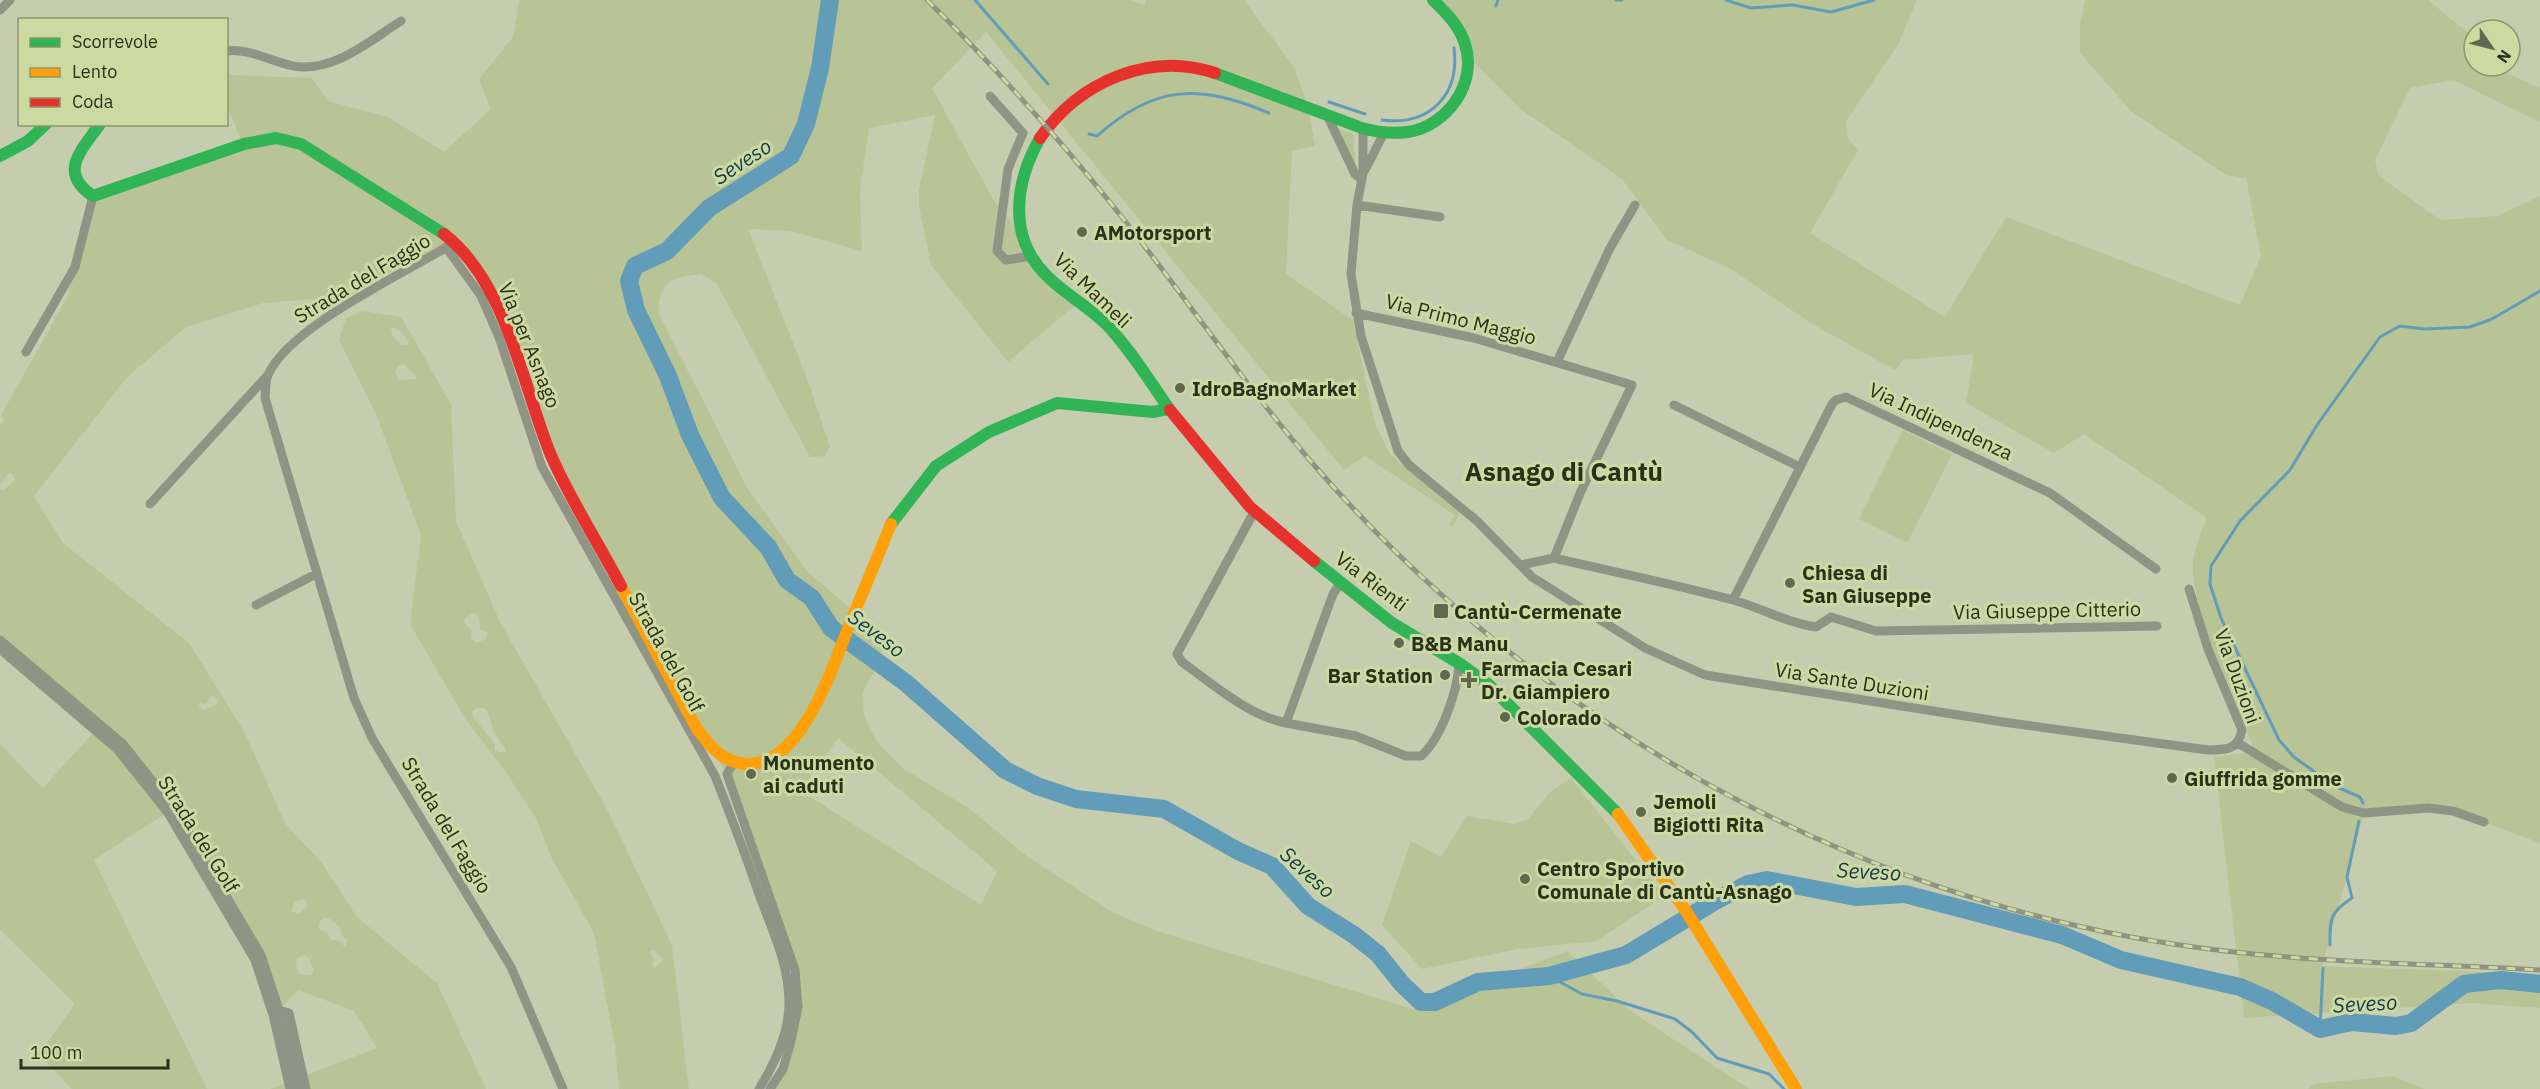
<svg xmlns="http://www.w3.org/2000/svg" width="2540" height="1089" font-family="'IBM Plex Sans',sans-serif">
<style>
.green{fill:#b8c495;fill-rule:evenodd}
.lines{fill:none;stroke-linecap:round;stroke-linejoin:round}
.stream{stroke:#619db8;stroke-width:3}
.river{stroke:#619db8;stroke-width:18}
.street{stroke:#909485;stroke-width:9}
.fast{stroke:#30b455;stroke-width:12}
.slow{stroke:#ff9f0a;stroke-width:12}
.jam{stroke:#e5322d;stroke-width:12}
.rail-casing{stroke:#8f9380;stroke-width:5}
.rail{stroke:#ccdaa2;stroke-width:3;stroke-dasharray:9;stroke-linecap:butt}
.poi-dot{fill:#61684f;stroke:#ccdaa2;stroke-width:2}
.labels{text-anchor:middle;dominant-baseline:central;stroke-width:6;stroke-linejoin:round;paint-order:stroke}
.poi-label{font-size:20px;font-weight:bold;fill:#2b311b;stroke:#ccdaa2;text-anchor:start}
.street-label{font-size:20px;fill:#2b311b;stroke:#ccdaa2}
.water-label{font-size:21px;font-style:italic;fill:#16394f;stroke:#ccdaa2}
.district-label{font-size:26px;font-weight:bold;fill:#2b311b;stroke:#ccdaa2}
</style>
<rect width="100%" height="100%" fill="#c6cdaf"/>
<path class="green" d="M519 0H1131L1144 5 1146 0H1244L1294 67 1308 107 1315 146 1292 151 1286 274 1353 320 1375 424 1390 454 1457 511 1459 514 1453 527 1449 524 1455 515 1365 456 1344 470 986 32 932 88 993 199 1075 305 1008 362 931 265 919 206V189L935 115 869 128 860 190 862 251 791 231 748 229 807 378 830 447 825 456 810 457 717 284 701 274C671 278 661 279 658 312L749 491 808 572 884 638 878 666 862 693 864 715 876 740 902 768 970 809 1028 857 1112 912 1160 932 1413 1009 1568 951 1629 1010 1749 1089H770L783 1069 798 1007 795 970 727 774 697 729 551 454 501 315 455 242 337 297 263 303 186 327 128 376 34 496 63 543 189 643 245 733 285 823 321 862 357 917 437 983 486 1089H270L377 1048 354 1011 298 990 279 1010 174 808 94 860 207 1089H72L39 1054 75 1004 0 930V744L43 788 101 724 0 640V489L4 490 15 479 13 474 9 473 0 484V424L4 422 1 415 67 298 93 196 243 144 227 107V75L312 78 328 101 388 117 444 152 491 109 479 79 513 37ZM212 695 218 701 217 704 202 711 198 703 206 704ZM838 738 997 871 981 905 801 791ZM299 900H306L308 906 299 914 291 911 294 903ZM323 918H328L340 927 341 934 347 940 345 947 338 940H331L326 932 319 929V923ZM304 955 308 957 314 970 312 975 300 974 296 967 297 958Z
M1433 0H1917L1899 43 1846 121 1847 137 1858 150 1810 233 1945 317 2006 217 2240 305 2261 256 2246 178 2226 175 2132 112 2080 53V26L2085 0H2428L2472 36 2474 66H2490L2540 88V122L2453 80 2410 88 2375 160 2379 176 2440 220 2497 216 2540 196V843L2453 811 2364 813 2322 966 2540 974V1008L2471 1003 2244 1018 2214 757 2254 752C2237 692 2199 636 2193 572 2192 554 2200 534 2207 518L2084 434 2054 453 1966 403 1974 354 1903 360 1895 370 1809 322 1729 268 1667 240 1622 179 1519 108 1470 58 1463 32Z
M1338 129 1353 134 1355 164Z
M362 311 401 317 451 404 456 521 500 622 608 811 672 945 689 1089H619L615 1046 594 933 551 857 537 820 505 771 466 720 410 624 421 535 376 414 339 340 346 318ZM391 327 399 329 409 342 407 345H401L392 335ZM404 364 417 377 415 379 398 380 395 371 398 366ZM473 613 478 615 480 629 487 632 486 639 476 643 471 638 472 630 465 623V618ZM477 708H484L488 712 494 732 506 750 505 753 495 751V744L473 717V711ZM654 950 663 959 655 968 652 966 655 959 649 952Z
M1903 430 1952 454 1907 543 1859 519Z
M1571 778 1664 896 1597 941 1518 949 1422 969 1382 925 1411 841 1441 857 1467 816 1515 824 1528 819 1550 792Z
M2392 1076 2425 1089H2308L2314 1084Z"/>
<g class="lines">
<path class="stream" d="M975 0 1048 84
M1616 0H1622
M1726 0 1751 8 1793 5 1831 12 1874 0
M1496 6 1498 0
M1329 102 1365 114
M1382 120C1429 126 1460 96 1454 48
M1089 134 1097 136C1155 84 1200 84 1269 113
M2363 803 2360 797 2339 788 2319 775 2294 757 2279 740 2221 618 2210 584 2211 566 2240 521 2290 470 2317 425 2380 337 2400 326 2424 329 2470 327 2492 319 2540 291
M2330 945C2330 919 2329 913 2352 898L2347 877 2359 821
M1549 976 1582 994 1617 1001 1675 1019 1692 1032 1717 1058 1769 1074 1784 1089
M2320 1029 2323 968"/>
<path class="river" d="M830 0 820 68 806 124 791 156 709 208 667 251 635 266 629 281 636 310 668 376 690 435 722 498 768 547 787 580 812 598 831 628 906 683 1005 770 1037 786 1076 799 1164 809 1238 851 1272 866 1308 906 1354 935 1378 954 1402 984 1421 1002H1435L1478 982 1549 976 1626 955 1717 900 1748 884 1767 880 1856 897 1905 894 2062 935 2121 960 2240 987 2272 1001 2320 1029 2352 1022 2396 1026 2411 1023 2464 984 2501 980 2540 984"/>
<path class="street" d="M0 10 10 0
M226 51C248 48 268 60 289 65 330 76 369 41 401 21
M990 96 1023 133 1008 169 997 251 1006 260 1031 256
M1327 115 1355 174 1362 180
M1363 128V173L1357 205 1351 274 1361 336 1398 451 1409 465 1477 521 1532 577 1645 648 1705 675 2003 722 2208 750C2226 750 2238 750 2242 730L2208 649 2189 589
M1365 170 1384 133
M1357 205 1440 217
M455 242C408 272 289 326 268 375 265 381 266 391 265 398L354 698 372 738 511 967 563 1089
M446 247 481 296 499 337 542 467 715 776C731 816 746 856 760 897 773 932 789 965 789 1003 789 1034 775 1063 759 1089
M1356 313 1474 338 1632 385 1581 491 1554 558 1521 565
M26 352 75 267 93 196
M1557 362 1610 248 1635 205
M1674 405 1798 466
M150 504 267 376
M1254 512 1177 654 1182 662C1214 685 1247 715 1286 723L1333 594 1341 582
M1554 558C1614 572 1674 584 1733 600 1762 608 1787 623 1816 627L1831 617 1876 631 2157 626
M1733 600 1832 404 1836 400 1846 397 2050 493 2156 569
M256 605 316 574
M0 640 123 744 174 808 261 955 279 1010 297 1089
M0 649 117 749 168 813 255 960 273 1015 290 1089
M1286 723 1356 736 1406 756H1421C1441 739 1458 690 1459 664
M2238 743 2342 807 2364 813 2428 808 2453 811 2484 822
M735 760 727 774 795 970 798 1007 791 1041 783 1069 770 1089
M279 1010 289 1013 306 1089"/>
<path class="fast" d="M1215 73 1362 128C1376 132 1393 134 1408 132 1447 126 1478 83 1465 44 1459 25 1446 13 1433 0
M100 124C82 150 57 172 93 196L244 144 276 138 301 144 444 234
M1040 138C1015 182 1007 237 1047 276 1066 295 1089 307 1107 325 1131 350 1150 382 1170 410
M0 156 28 141 46 124
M891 524 936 466 989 432 1057 403 1153 412 1168 409
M1314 561 1392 623 1462 665 1488 684 1618 814"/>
<path class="slow" d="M621 586 697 729C707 741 715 754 730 760 795 788 832 668 849 626 863 592 877 558 891 524
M1618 814 1686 911 1796 1089"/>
<path class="jam" d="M1040 138C1079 82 1149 51 1215 73
M444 234C506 282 522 383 550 453 569 498 598 542 621 586
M1170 410 1250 507 1314 561"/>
<g class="rail-casing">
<path id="rail" d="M927 0C993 65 1055 134 1113 206 1184 294 1246 388 1321 473 1540 722 1845 894 2173 944 2295 963 2418 963 2540 970"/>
</g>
<use href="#rail" class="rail"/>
</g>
<g class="poi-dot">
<circle cx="1082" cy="232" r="6"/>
<circle cx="1180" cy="388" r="6"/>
<circle cx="1790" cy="583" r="6"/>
<rect x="1433" y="603" width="16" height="16" rx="3"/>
<circle cx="1399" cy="643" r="6"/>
<circle cx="1445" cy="675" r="6"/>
<path d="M1466 671h6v6h6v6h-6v6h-6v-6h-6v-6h6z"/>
<circle cx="1505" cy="717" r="6"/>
<circle cx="751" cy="774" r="6"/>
<circle cx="2172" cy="778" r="6"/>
<circle cx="1641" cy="812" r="6"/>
<circle cx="1525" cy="879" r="6"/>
</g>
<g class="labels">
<g class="poi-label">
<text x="1094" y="232">AMotorsport</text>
<text x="1192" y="388">IdroBagnoMarket</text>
<text x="1802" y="572">Chiesa di<tspan x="1802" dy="23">San Giuseppe</tspan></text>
<text x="1454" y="611">Cantù-Cermenate</text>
<text x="1411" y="643">B&amp;B Manu</text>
<text x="1481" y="668">Farmacia Cesari<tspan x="1481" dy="23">Dr. Giampiero</tspan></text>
<text x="1433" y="675" text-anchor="end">Bar Station</text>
<text x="1517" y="717">Colorado</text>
<text x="763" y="762">Monumento<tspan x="763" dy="23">ai caduti</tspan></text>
<text x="2184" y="778">Giuffrida gomme</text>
<text x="1653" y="801">Jemoli<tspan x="1653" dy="23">Bigiotti Rita</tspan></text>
<text x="1537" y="868">Centro Sportivo<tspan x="1537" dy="23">Comunale di Cantù-Asnago</tspan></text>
</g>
<g class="street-label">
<text transform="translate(362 278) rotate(-31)">Strada del Faggio</text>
<text transform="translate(1093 290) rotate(44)">Via Mameli</text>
<text transform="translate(1461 319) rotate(14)">Via Primo Maggio</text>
<text transform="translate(530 345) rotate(68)">Via per Asnago</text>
<text transform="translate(1941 421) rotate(25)">Via Indipendenza</text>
<text transform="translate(1372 581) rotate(37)">Via Rienti</text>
<text transform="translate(2047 610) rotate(-1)">Via Giuseppe Citterio</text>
<text transform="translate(667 652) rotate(61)">Strada del Golf</text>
<text transform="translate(2238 676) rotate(70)">Via Duzioni</text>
<text transform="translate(1852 681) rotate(9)">Via Sante Duzioni</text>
<text transform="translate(447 825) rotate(59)">Strada del Faggio</text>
<text transform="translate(199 834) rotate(58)">Strada del Golf</text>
</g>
<g class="water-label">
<text transform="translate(742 161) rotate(-33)">Seveso</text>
<text transform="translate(877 633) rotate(37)">Seveso</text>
<text transform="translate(1869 871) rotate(3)">Seveso</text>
<text transform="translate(1308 872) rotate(42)">Seveso</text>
<text transform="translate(2365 1003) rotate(-3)">Seveso</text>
</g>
<g class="district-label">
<text x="1564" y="471">Asnago di Cantù</text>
</g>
</g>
<rect x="18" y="18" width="210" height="108" fill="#ccdaa2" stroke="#8c966c" stroke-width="1.5"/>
<rect x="30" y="38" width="30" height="9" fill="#30b455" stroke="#8c966c" stroke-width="1.5"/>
<text x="72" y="48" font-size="18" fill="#2b311b">Scorrevole</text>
<rect x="30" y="68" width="30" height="9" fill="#ff9f0a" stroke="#8c966c" stroke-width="1.5"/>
<text x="72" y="78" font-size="18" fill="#2b311b">Lento</text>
<rect x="30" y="98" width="30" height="9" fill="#e5322d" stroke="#8c966c" stroke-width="1.5"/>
<text x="72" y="108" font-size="18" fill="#2b311b">Coda</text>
<g transform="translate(2492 48) rotate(125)"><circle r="28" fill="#ccdaa2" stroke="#8c966c" stroke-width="1.5"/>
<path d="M0-4.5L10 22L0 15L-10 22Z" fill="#61684f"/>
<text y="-9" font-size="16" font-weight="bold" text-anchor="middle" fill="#2b311b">N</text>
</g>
<path d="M21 1059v9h147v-9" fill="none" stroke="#2b311b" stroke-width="3"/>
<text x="30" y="1059" font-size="18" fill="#2b311b" stroke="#ccdaa2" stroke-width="4.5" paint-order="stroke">100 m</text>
</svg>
